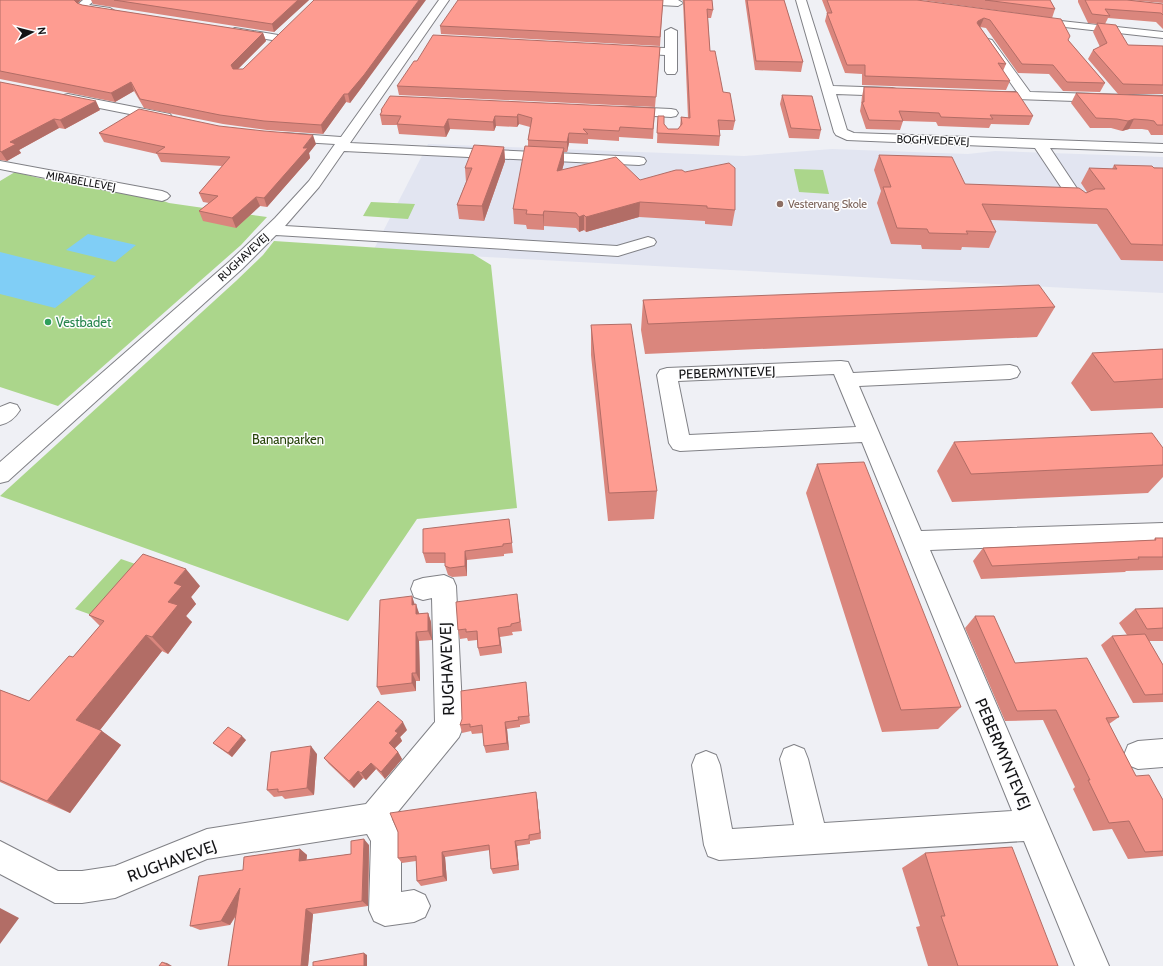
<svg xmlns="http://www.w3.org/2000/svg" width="1163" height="966" font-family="Cabin,sans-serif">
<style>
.built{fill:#e2e5f1}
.green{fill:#abd68b}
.water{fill:#80cef6}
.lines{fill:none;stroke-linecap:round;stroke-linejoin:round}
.minor-casing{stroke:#808186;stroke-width:2}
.minor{fill:#fff;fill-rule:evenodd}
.wall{fill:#da867d}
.shaded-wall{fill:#b26d66}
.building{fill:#fe9c91;stroke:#b26d66}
.education-dot{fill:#8d6e63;stroke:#fdfdfe;stroke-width:1.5}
.leisure-dot{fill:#2e9e5b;stroke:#fdfdfe;stroke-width:1.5}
.labels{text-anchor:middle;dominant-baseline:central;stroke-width:3;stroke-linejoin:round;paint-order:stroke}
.far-street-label{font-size:11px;fill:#141416;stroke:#fdfdfe}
.far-education-label{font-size:11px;fill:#785e54;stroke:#fdfdfe;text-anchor:start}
.leisure-label{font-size:13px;fill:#27864d;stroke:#fdfdfe;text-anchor:start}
.street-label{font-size:13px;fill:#141416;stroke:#fdfdfe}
.park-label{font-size:13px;fill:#274409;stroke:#fdfdfe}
.near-street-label{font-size:16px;fill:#141416;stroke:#fdfdfe}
</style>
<rect width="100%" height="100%" fill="#eff0f5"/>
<path class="built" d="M428 144 744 156 832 149 968 154 995 151 1163 157V293L373 251Z"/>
<path class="green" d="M794 169 823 170 829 194 799 192Z
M15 172 39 178 158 199 169 203 267 217 241 245 58 406 0 387V181Z
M371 202 415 204 408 219 363 216Z
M274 241 473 254 491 265 517 508 417 519 348 621 0 496 236 281 263 255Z
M121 559 144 567 100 618 75 609Z"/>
<path class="water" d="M88 234 136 245 115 262 66 250Z
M0 252 96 276 55 308 0 294Z"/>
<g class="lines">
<g class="minor-casing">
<path id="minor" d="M83 0H95L89 5 110 8 115 11C110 18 82 12 77 5Z
M439 0H449L350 143 639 157 644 158 646 161 644 164 639 165 344 151 319 187 285 226 617 246 648 237 654 239 656 242 654 245 618 256 276 235 242 269 8 481 0 483V462L230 261 275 218 309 181 335 144 284 141 279 140 277 137 279 134 284 133 341 137Z
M618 0H678L683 3 678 6 623 3Z
M796 0H806L833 86 892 88 896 89 898 92 896 95 892 96 836 94 847 130 854 133 1163 144V152L1050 148 1086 202 1083 205 1078 207 1073 205 1035 148 847 140 836 135 834 132Z
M1033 18 1163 32V38L1029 23 1028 21 1029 19Z
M235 28 278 35 284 38 278 41 231 33 229 31Z
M671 28 677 31V71L675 74H667L665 71V55L630 53 626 52 624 50 626 48 630 47 665 48V31Z
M988 39 992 40 1030 92 1163 96V104L986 98 984 95 986 92H1017L982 42 984 40Z
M68 94 165 113 170 114 172 117 170 120 165 121 64 101 62 98 64 95Z
M626 107 671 109 676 110 678 113 676 116 671 117 621 114 620 111 621 108Z
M0 161 162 191 167 193 170 196 167 199 162 201 0 169Z
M841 361 848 362 853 373 1010 365 1017 367 1020 372 1017 377 1010 379 859 386 921 531 1163 523V541L930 550 1109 966H1075L1024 841 719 860 708 856 704 845 692 765 696 755 706 751 716 755 720 765 732 829 794 825 780 759 784 749 794 745 804 749 808 759 824 823 1012 811 862 442 680 451 673 449 669 443 657 375 660 370 667 368ZM834 374 856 427 689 435 678 381Z
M10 403 17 405 20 410C15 418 9 423 0 425V407Z
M444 575 453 579 456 586 463 727 459 737 392 819 401 838V892L414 890 425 895 430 906 425 917 414 922 385 926 374 921 369 910 371 841 367 834 207 859 115 898 82 903H55L0 874V841L58 871H82L115 866 207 829 366 804 435 722 432 598 423 600 414 597 411 589 414 581 423 578Z
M1163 739V767L1138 769 1128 765 1124 755 1128 745 1138 741Z"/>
</g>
<use href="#minor" class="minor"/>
</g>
<path class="wall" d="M0 0H81L77 3 82 5 263 33 266 41 238 69 365 83 350 103 346 102 323 134 267 130 223 124 144 108 134 91 115 102 0 79Z
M91 0H309L274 32 93 4Z
M663 0 660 46 441 34 440 26Z
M682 0H712L713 10 711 18H708L710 51 723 92 735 121 733 130H720V136L719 146 657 143 658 116 668 129H678L680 126 681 117 688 118 683 1Z
M745 0H784L803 62 801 72 755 70Z
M822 0H917L1068 40 1105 83 1100 92 1063 91 1049 74 1018 73 986 28 980 27 1006 64 1003 71 1010 81 1006 90 862 85V74L845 73 825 21 827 13Z
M921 0H1050L1055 9 1052 18Z
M1078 0H1127L1163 4V29L1156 22 1108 18 1105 24 1128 45 1163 46V94H1118L1088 59 1093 50 1100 47 1093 32 1097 24 1088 23 1078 2Z
M1129 0H1163V3Z
M660 47 655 107 399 95 397 86 417 61Z
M0 82 100 110 65 129 59 128 19 150 21 153 7 161 0 160Z
M864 87 1033 116 1029 125 991 124 989 128 938 126 936 122 903 121 900 130 866 129 860 111 861 105 862 96Z
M1076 93 1163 96V135H1151L1148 130 1142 129H1129L1122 131 1111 128H1090L1071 103Z
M782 95 821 130 819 139 789 138 780 104Z
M655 108 653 139 619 137V141L588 139V144L569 143 567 152H564V163L562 170 640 180 735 210 732 226 705 224V221L639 217 586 232 584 230 579 232 576 228 544 226V230L527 229 526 225 514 224 513 209 528 147V140L530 127 519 124 517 127 496 126 494 131 450 129 446 137 399 134 397 125H382L380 115 381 113V110Z
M99 133 316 144 309 153 310 158 267 207 260 206 236 228 203 221 199 211 209 203 203 202 199 193 222 166 161 162 157 154 104 142Z
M504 147 505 161 484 221 459 219 457 205 466 182 465 168Z
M879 155 965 184 1086 193 1087 192 1081 183 1089 168 1112 169 1114 165 1163 168V261L1121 260 1097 224 991 220 996 232 989 248 962 247 961 250 922 249 921 245 891 244 877 203 881 191 874 170Z
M643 300 1055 307 1037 337 645 354 641 330Z
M591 325 657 491 654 519 608 521 591 355Z
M1163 349V408L1091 411 1071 383 1092 353Z
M954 442 1163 448V477L1148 493 952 502 937 471Z
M817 464 961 707 938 729 882 732 806 493Z
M509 519 513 553 504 554V556L467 560V576L452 577 448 575 445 566V563H426L423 553Z
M1155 538H1163V570L1126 571 1125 572 981 579 973 561 983 548 1154 540Z
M200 586 191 597 196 604 186 616 192 622 168 654 162 651 100 730 121 745 70 813 0 782V690L29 701 73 657 100 626 89 615Z
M517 594 522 631 512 632 513 635 500 637 502 653 480 656 478 648 477 640 468 641 467 638 460 639 458 630Z
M415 604 419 614 428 613 431 622 432 640 419 641 420 681H416V691L381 695 377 687Z
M1163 608V641H1149L1163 665V702L1133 703 1101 645 1112 636 1127 635 1119 623 1135 609Z
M975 616 1015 663 1119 717 1109 724 1136 776 1163 800V856L1128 859 1112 829 1093 831 1073 789 1075 787 1043 720 1005 721 965 628Z
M527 690 530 723 520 725V727L507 729 509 750 486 753 484 746 483 733 472 734 471 731 462 733 460 725Z
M407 730 400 737 402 741 395 748 398 752 402 759 385 779 376 769 366 780 363 778 354 788 329 764 324 758Z
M246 740 232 757 218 747 213 743Z
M317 754 314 795 285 799 282 796 274 797 267 790Z
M537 798 541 839 530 841V844L517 846 519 870 493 874 491 869 490 850 445 857 447 881 421 886 417 881 416 861 402 863 398 858Z
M369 845 368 906 313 914 308 966H228L236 916 230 925 200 930 190 926 243 870 300 849 307 855 306 860 351 854Z
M925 853 1058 966H928L916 927 920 926 902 868Z"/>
<path class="shaded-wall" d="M73 0H81L76 5Z
M298 0H309L274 32 272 24Z
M419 0H426L365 83 350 103 348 94Z
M984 18 980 27 974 30 978 21Z
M263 33 266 41 234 73 231 65Z
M131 82 134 91 115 102 111 93Z
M344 94 346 102 323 134 321 125Z
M96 101 100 110 65 129 60 120Z
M518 114 519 124 517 127V117Z
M495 116 496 126 494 131 493 122Z
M54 119 59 128 19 150 21 153 7 161 1 152 10 142Z
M448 119 450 129 446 137 444 127Z
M1134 119 1129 129 1122 131 1128 121Z
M569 133V143L567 152V142Z
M313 135 316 144 309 153 310 158 267 207 264 198Z
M504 147 505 161 484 221 482 206Z
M564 148V163L558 186 557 171Z
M256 197 260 206 236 228 232 218Z
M640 202 639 217 586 232V217Z
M544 211V230L543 215Z
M584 215V230L579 232V217Z
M465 551 467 560V576L465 566Z
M186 569 200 586 191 597 196 604 186 616 192 622 168 654 152 637 174 583Z
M412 596 415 605H412Z
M416 604 419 613V623L416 614Z
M428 613 431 622 432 640 428 631Z
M498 628 500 637 502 653 500 645Z
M416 632 419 641 420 681 416 673Z
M146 635 162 651 96 735 76 720Z
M412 673 416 681V691L412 683Z
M403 722 407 730 400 737 402 741 393 750 389 743 395 731Z
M505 722 507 729 509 750 507 743Z
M102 731 121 745 70 813 47 801Z
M242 736 246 740 232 757 228 753Z
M311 746 317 754 314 795 307 788Z
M398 752 402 759 385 779 381 772Z
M371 763 376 769 366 780 361 773Z
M358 771 363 778 354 788 349 781Z
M536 792 537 798 541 839 540 833Z
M364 839 369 845 368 906 362 901Z
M515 841 517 846 519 870 518 865Z
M300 849 307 855 306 866 299 861Z
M442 852 445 857 447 881 443 876Z
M240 888 248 893 230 925 221 921Z
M0 908 19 918 0 944Z
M306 909 313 914 308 966H301Z
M364 953 367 955V966H364Z
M162 962 167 963 172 966H170Z"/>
<path class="building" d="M0 0H74L77 3 82 5 263 33 231 65 233 69H243L314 0H419L364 75 348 94H344L321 125 264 121 220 115 140 99 131 82 111 93 0 71Z
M114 0H298L272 24Z
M458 0H663L660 37 440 26Z
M684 0H712L713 10 707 9 710 51H715L723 92 730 93 735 121 718 120 720 136 657 133 658 116H664V124L668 129H678L682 124 681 117 690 118Z
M747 0H784L803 62 756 61Z
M827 0H917L1061 19 1070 36 1068 40 1105 83 1067 82 1053 65 1022 64 990 20 984 18 978 21 977 23 1006 64 998 63 1010 81 865 76V65H847L827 13H832Z
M985 0H1050L1055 9Z
M1085 0H1127L1163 4V15L1161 13 1105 9 1110 16 1092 14Z
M1097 23 1116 25 1128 45 1163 46V85L1123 84 1093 50 1107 43Z
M433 35 660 47 656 97 397 86 414 61H417Z
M0 82 96 101 60 120 54 119 10 142 16 144 1 152 0 151Z
M864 87 1017 92 1033 116 990 115 993 119 941 117 939 113 899 111 903 121 869 120 862 102H864Z
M1076 93 1163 96V125H1157L1154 121 1148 120 1134 119 1128 121 1117 119 1096 118Z
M782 95 812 96 821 130 791 128Z
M390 96 655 108 653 129 620 127 619 131 583 129 588 134 569 133 567 142 528 140 532 118 518 114 517 117 495 116 493 122 448 119 444 127 397 124 401 116 380 115 382 111 381 110Z
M139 109 219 126 264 131 313 135 303 148H308L264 198 256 197 232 218 199 211 218 196 199 193 230 157 156 153 165 147 99 133Z
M474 145 504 147 482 206 457 205 472 168H465Z
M525 146 564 148 557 171 616 157 640 180 676 170H682L685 172 729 163 735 168V210L707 208V206L640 202 586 217 584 215 579 217 576 213 544 211 543 215 526 214 527 210 513 209Z
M879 155 952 157 965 184 1079 188 1086 193 1095 189H1105L1089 168 1117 169 1114 165 1152 166 1154 168H1163V245L1131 244 1107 209 982 204 996 232 966 231 968 234 929 233 927 229 897 228 883 187H891Z
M1039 285 1055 307 648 324 643 300Z
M631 324 657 491 609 493 591 325Z
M1163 349V379L1114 382 1092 353Z
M1152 433 1163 448V465L971 474 954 442Z
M864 462 961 707 901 710 817 464Z
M509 519 512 543 503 544V546L465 551V566L450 568 445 566V553H423V529Z
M1155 538H1163V557H1138L1139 559 992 566 983 548 1156 540Z
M143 554 186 569 174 583 182 586 168 602 178 605 152 637 146 635 76 720 102 731 47 801 0 780V690L29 701 69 656 73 657 104 621 89 615Z
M517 594 520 622 511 624V626L498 628 500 645 478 648 477 631 466 632V629L458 630 456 602Z
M412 596V605L416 604V614L428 613V631L416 632V673H412V683L377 687 380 600Z
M1163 608V628L1147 629 1135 609Z
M975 616H994L1015 663 1087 658 1119 717 1106 718 1136 776 1149 775 1163 800V851L1145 852 1129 821 1109 823 1088 780H1090L1056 710 1017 711Z
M1145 634 1163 665V694L1145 695 1112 636Z
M526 682 529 716 518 717 519 720 505 722 507 743 484 746 482 725 470 727V724L460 725 462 719 461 691Z
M378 701 403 722 395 731 398 733 389 743 398 752 381 772 371 763 361 773 358 771 349 781 324 758Z
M228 727 242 736 228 753 213 743Z
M311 746 307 788 278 792V789L267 790 271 752Z
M536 792 540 833 529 835V839L515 841 518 865 491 869 489 845 442 852 443 876 417 881 416 856 398 858V832L390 813Z
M364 839 362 901 306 909 301 966H228L240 888 221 921 190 926 199 876 243 870 244 857 300 849 299 861 351 854V841Z
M1012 847 1058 966H958L941 916H945L925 853Z
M364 953V966H313V962Z
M162 962 170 966H159Z"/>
<circle class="education-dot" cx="780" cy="204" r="4"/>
<circle class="leisure-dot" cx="48" cy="322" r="4"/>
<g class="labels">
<g class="far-street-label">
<text transform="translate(933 140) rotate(2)">BOGHVEDEVEJ</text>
<text transform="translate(81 181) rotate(10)">MIRABELLEVEJ</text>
<text transform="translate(243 257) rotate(-43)">RUGHAVEVEJ</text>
</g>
<g class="far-education-label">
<text x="788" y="204">Vestervang Skole</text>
</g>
<g class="leisure-label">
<text x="56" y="322">Vestbadet</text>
</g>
<g class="street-label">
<text transform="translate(727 372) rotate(-2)">PEBERMYNTEVEJ</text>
</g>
<g class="park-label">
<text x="288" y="439">Bananparken</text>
</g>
<g class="near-street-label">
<text transform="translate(447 669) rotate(-92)">RUGHAVEVEJ</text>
<text transform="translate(1003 754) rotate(67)">PEBERMYNTEVEJ</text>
<text transform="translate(172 861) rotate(-20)">RUGHAVEVEJ</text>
</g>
</g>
<g transform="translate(32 32) rotate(83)" stroke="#fdfdfe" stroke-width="3" paint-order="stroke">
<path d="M0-3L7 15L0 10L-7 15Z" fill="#141416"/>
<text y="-6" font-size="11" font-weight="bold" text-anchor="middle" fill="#141416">N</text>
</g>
</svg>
